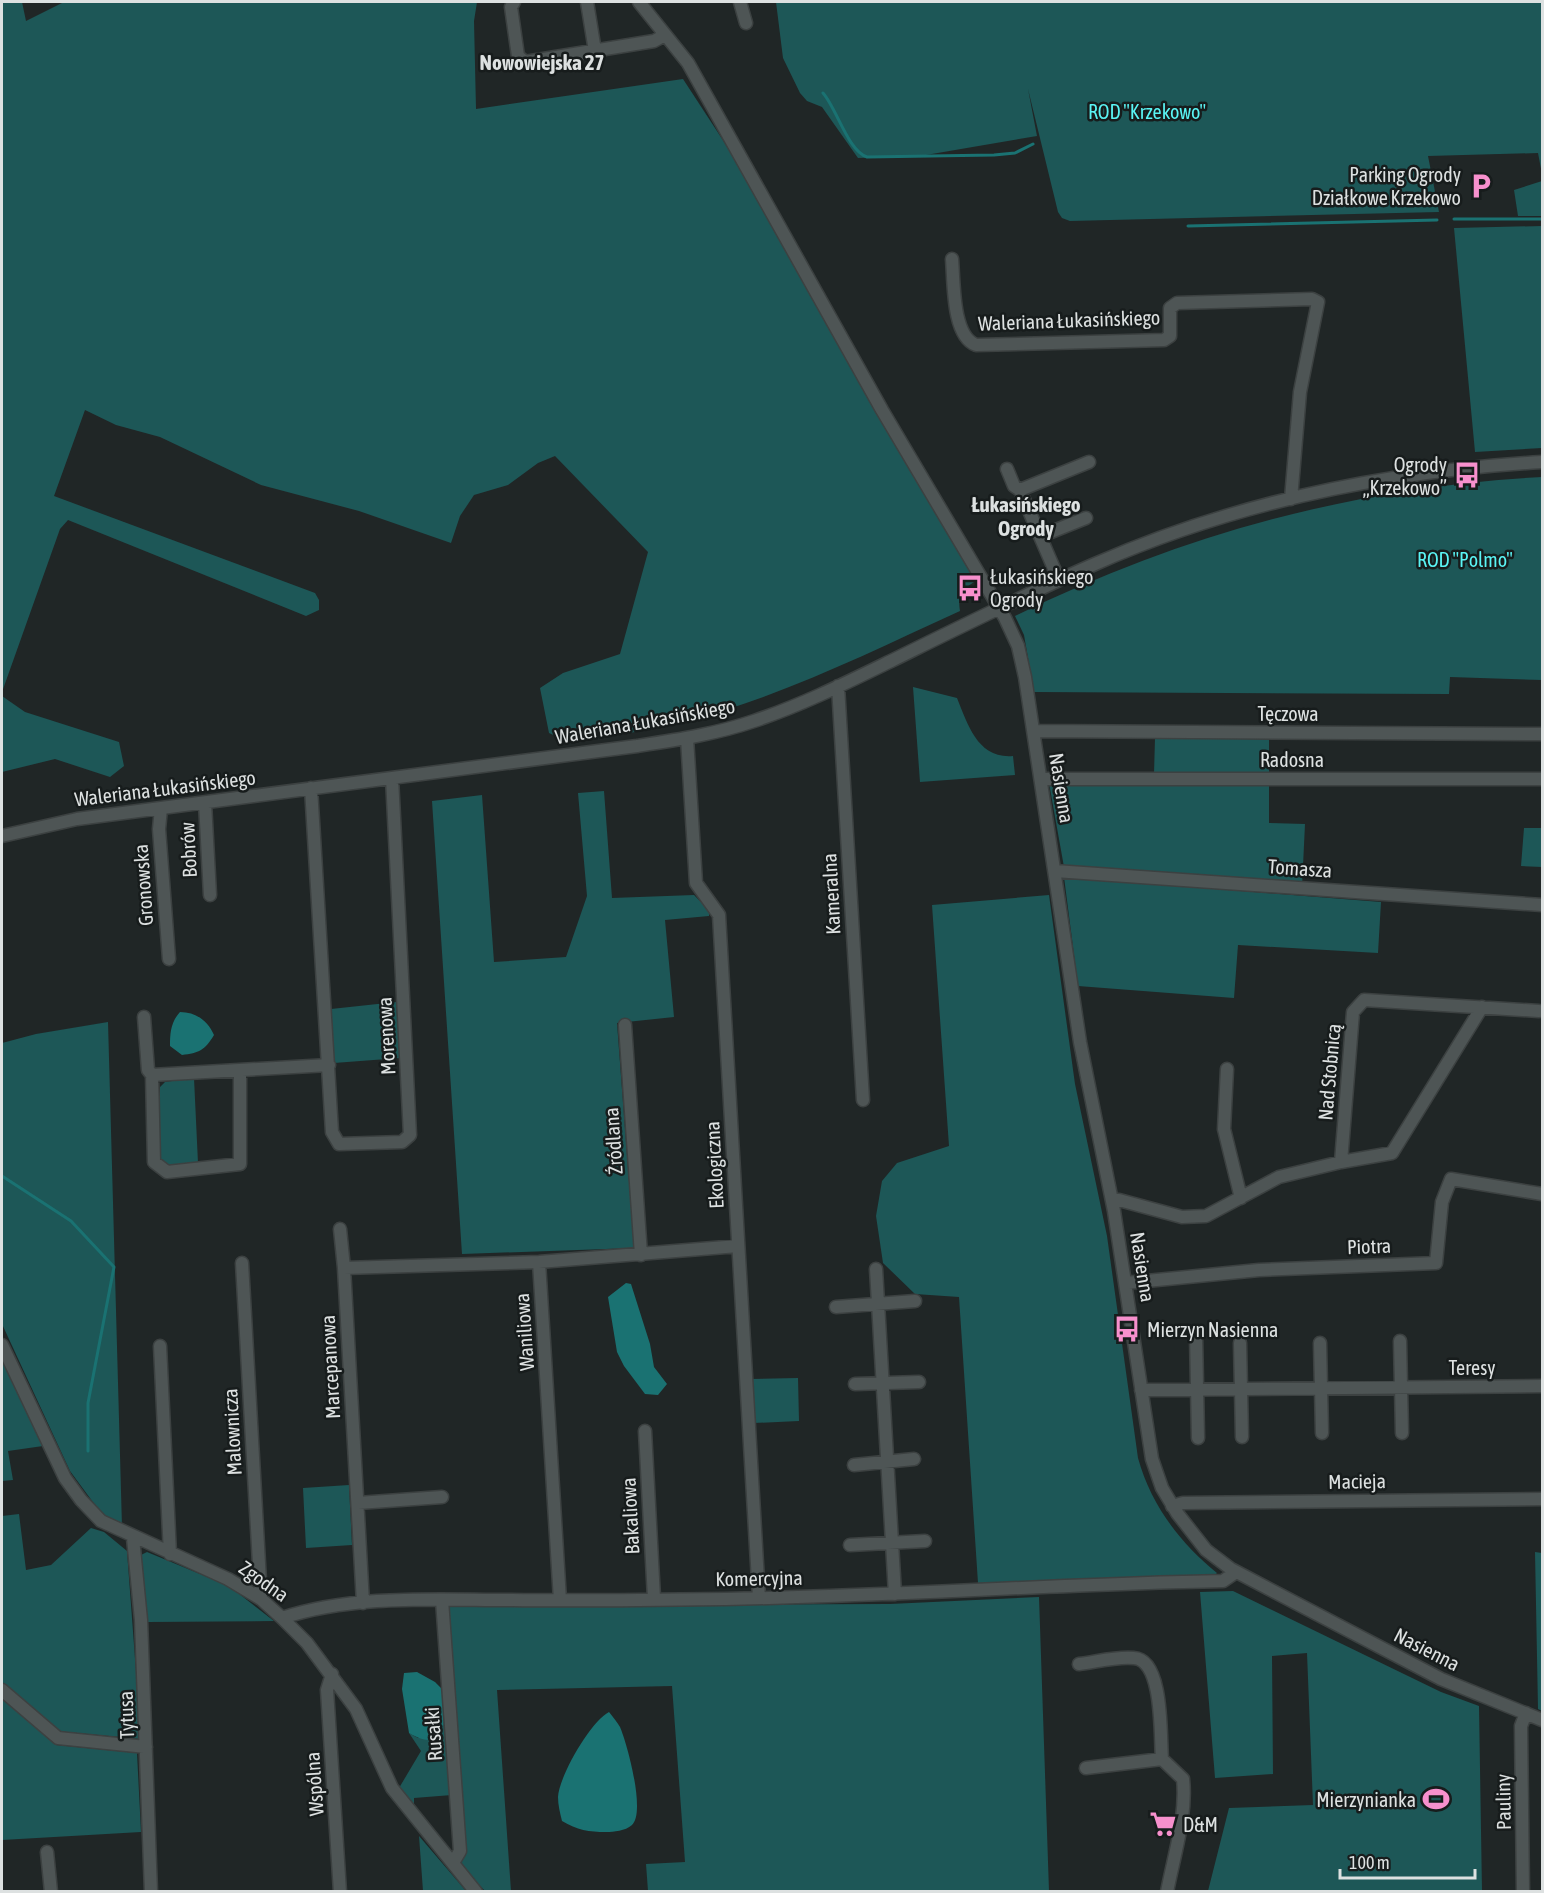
<svg xmlns="http://www.w3.org/2000/svg" width="1544" height="1893" font-family="'Asap Condensed',sans-serif">
<style>
.green{fill:#1d5757}
.water{fill:#1a7272}
.lines{fill:none;stroke-linecap:round;stroke-linejoin:round}
.stream{stroke:#1a7272;stroke-width:3}
.minor-casing{stroke:#3c4141;stroke-width:15}
.minor{stroke:#4e5555;stroke-width:12}
.labels{text-anchor:middle;dominant-baseline:central;stroke-width:5;stroke-linejoin:round;paint-order:stroke}
.park-label{font-size:20px;fill:#5af4f4;stroke:#171c1c}
.poi-label{font-size:20px;fill:#dde1e1;stroke:#171c1c;text-anchor:end}
.street-label{font-size:20px;fill:#dde1e1;stroke:#171c1c}
.neighbourhood-label{font-size:21px;font-weight:bold;fill:#dde1e1;stroke:#171c1c}
</style>
<rect width="100%" height="100%" fill="#202626"/>
<path class="green" d="M2 2H22L26 21 64 2H477L474 21 476 109 683 79 745 174 977 580C963 589 957 593 960 611 846 663 732 722 606 736 585 738 568 743 549 733L540 688 563 673 620 654 648 552 555 456 538 463 508 485 474 495 460 516 451 543 359 511 261 485 160 437 116 425 85 410 54 496 315 593 319 600V610L306 616 68 520 60 529 2 692Z
M776 2H1542V174L1538 153 1428 156 1439 212 1070 221 1062 218 1058 212 1028 89 1037 136 920 156 858 158 822 107 807 101 800 93 783 58Z
M1542 181V216H1518L1514 190Z
M1542 226V448L1475 452 1454 228Z
M1542 477V680L1450 677 1449 694 1034 692 1024 635 1015 616C1183 534 1355 487 1542 477Z
M913 687 957 698C968 725 978 759 1013 756L1015 775 920 782Z
M2 696 25 712 119 742 124 766 110 777 55 759 2 772Z
M1155 738 1269 739V774H1154Z
M1049 783 1269 785V823L1305 824 1302 887 1064 867Z
M604 791 612 898 694 895 709 910V916L665 920 674 1017 617 1023 634 1248 462 1254 432 801 482 795 494 962 566 957 587 896 578 793Z
M1524 828H1542V867L1521 866Z
M1064 877 1381 902 1378 953 1238 945 1234 998 1078 986Z
M1049 895 1075 1084 1107 1236 1138 1458C1151 1505 1180 1543 1217 1573L1213 1577 978 1583 959 1297 915 1294 883 1263 876 1216 882 1181 897 1163 949 1146 932 905Z
M396 1002 400 1058 334 1063 331 1009Z
M108 1022 122 1527 101 1513 70 1471 2 1324V1043L36 1034Z
M194 1078 198 1163 166 1167 159 1158 160 1087 165 1082Z
M2 1359 43 1446 8 1451 13 1480 2 1481Z
M798 1378 799 1421 754 1423 751 1379Z
M349 1485 352 1545 306 1548 303 1488Z
M19 1514 26 1570 51 1565 91 1528 104 1532 127 1551 141 1739 56 1731 2 1682V1516Z
M147 1552 229 1586 274 1621 147 1622 139 1556Z
M1535 1552 1542 1553V1711L1538 1709Z
M1233 1591 1441 1692 1479 1706 1482 1891H1208L1229 1808 1313 1805 1307 1653 1272 1656 1273 1774 1215 1778 1200 1592Z
M1039 1597 1049 1891H648L646 1864 685 1862 672 1686 497 1690 511 1891H485L459 1864 447 1606 890 1604Z
M2 1697 56 1745 137 1753 141 1832 2 1840Z
M446 1721 452 1795 414 1798V1807L399 1788 421 1751 409 1733 418 1738Z
M419 1836 466 1891H423Z"/>
<path class="water" d="M180 1012C196 1012 208 1021 214 1035 205 1050 199 1053 182 1055L170 1046C170 1032 171 1022 180 1012Z
M626 1283 631 1284 650 1344 654 1367 667 1384 658 1395 645 1394 624 1366 617 1352 608 1297Z
M417 1672 435 1682 444 1691C446 1715 448 1756 409 1733L402 1689 404 1673Z
M609 1712C613 1717 617 1722 620 1727 627 1743 646 1812 632 1825 625 1831 614 1832 606 1832 589 1832 577 1830 562 1821 560 1813 558 1805 558 1797 559 1776 591 1721 609 1712Z"/>
<g class="lines">
<path class="stream" d="M823 93C837 109 848 151 867 157L994 155 1015 153 1033 144
M1454 219H1542
M1188 226 1437 220
M2 1176 71 1221 114 1267 88 1403V1451"/>
<g class="minor-casing">
<path id="minor" d="M514 2 511 7 518 56 525 62 654 41 665 35
M587 2 595 51
M639 2 688 63 882 410 1005 618 1018 646 1025 677 1080 1042 1114 1211 1152 1459 1162 1488 1177 1513 1206 1550 1231 1569 1441 1679 1542 1720
M740 2 746 23
M952 259C954 282 952 336 976 345L1164 340 1170 336V308L1177 303 1312 299 1318 302 1300 392 1291 499
M1007 469 1014 486 1020 490 1059 580
M1020 490 1089 462
M1041 536 1086 518
M838 686 863 1100
M1034 731 1542 734
M687 738 696 883 719 915 759 1598
M1041 779H1542
M311 788 332 1132 339 1144 402 1142 410 1135 392 778
M205 803 210 895
M161 808 159 829 169 959
M2 836 77 819 637 746C676 740 716 734 754 721 802 705 846 683 891 661 958 628 1026 594 1095 564 1236 502 1389 471 1542 462
M1055 871 1542 905
M144 1017 148 1070 152 1075 154 1162 167 1172 240 1164V1071
M625 1025 641 1255
M1227 1069 1224 1129 1241 1198
M152 1075 329 1065
M1341 1162 1392 1153 1482 1007
M1112 1200H1119L1182 1217 1206 1216 1279 1177 1341 1162 1353 1012 1364 1000 1539 1011
M340 1229 344 1268 363 1603
M539 1262 560 1600
M242 1263 261 1599
M344 1268 539 1262 738 1246
M876 1269 895 1594
M1126 1283 1259 1270 1436 1263 1442 1202 1451 1179 1542 1194
M836 1307 915 1301
M1196 1334 1198 1438
M1400 1341 1402 1433
M1240 1343 1242 1437
M1320 1343 1322 1433
M2 1345 65 1478 81 1500 101 1521 228 1579 261 1599 282 1618 307 1643 356 1709 392 1788 476 1892
M160 1346 170 1554
M855 1384 919 1382
M1141 1390 1542 1386
M645 1431 654 1598
M854 1465 914 1459
M358 1503 442 1497
M1172 1506 1183 1503 1542 1499
M133 1538 141 1620 151 1892
M850 1545 925 1541
M442 1600 460 1851 453 1863
M282 1618C355 1594 437 1600 512 1600 583 1601 655 1600 726 1599 892 1596 1057 1584 1223 1581L1236 1572
M1079 1664C1096 1662 1117 1656 1134 1658 1164 1660 1160 1737 1162 1759L1183 1779C1187 1816 1174 1855 1167 1892
M332 1674 327 1690 340 1892
M2 1690 58 1738 146 1747
M1086 1768 1162 1759
M47 1852 51 1892
M1523 1892 1521 1726 1526 1713"/>
</g>
<use href="#minor" class="minor"/>
</g>
<defs>
<g id="parking-bare" transform="scale(2.07)"><path d="M-3.5-5.5H1a3.5 3.5 0 0 1 0 7H-1V5.5H-3.5ZM-1-3.4V-.6H.8a1.4 1.4 0 0 0 0-2.8Z" fill="#f790cd" stroke="#171c1c" stroke-width="2.5" paint-order="stroke"/></g>
<g id="bus-bare" transform="scale(2.07)"><path d="M-5-6H5V4H4V6H2V4H-2V6H-4V4H-5ZM-3.5-4V0h7V-4ZM-3.5 1.2v1.5H-2V1.2ZM2 1.2v1.5H3.5V1.2Z" fill="#f790cd" stroke="#171c1c" stroke-width="2.5" paint-order="stroke"/></g>
<g id="stadium-bare" transform="scale(2.07)"><path d="M0-5a6.5 5 0 1 0 0 10a6.5 5 0 1 0 0-10ZM-3.5-1.8h7v3.6h-7Z" fill="#f790cd" stroke="#171c1c" stroke-width="2.5" paint-order="stroke"/></g>
<g id="supermarket-bare" transform="scale(2.07)"><path d="M-6-5.5h2.5l.6 2H6L4.5 2H-2.5L-4.4-4H-6ZM-1.5 3.2a1.3 1.3 0 1 0 .1 0ZM3 3.2a1.3 1.3 0 1 0 .1 0Z" fill="#f790cd" stroke="#171c1c" stroke-width="2.5" paint-order="stroke"/></g>
</defs>
<g fill-rule="evenodd">
<use href="#parking-bare" x="1481" y="186"/>
<use href="#bus-bare" x="1467" y="475"/>
<use href="#bus-bare" x="970" y="588"/>
<use href="#bus-bare" x="1127" y="1329"/>
<use href="#stadium-bare" x="1436" y="1799"/>
<use href="#supermarket-bare" x="1163" y="1824"/>
</g>
<g class="labels">
<g class="park-label">
<text x="1147" y="111">ROD "Krzekowo"</text>
<text x="1465" y="559">ROD "Polmo"</text>
</g>
<g class="poi-label">
<text x="1461" y="174">Parking Ogrody<tspan x="1461" dy="23">Działkowe Krzekowo</tspan></text>
<text x="1447" y="464">Ogrody<tspan x="1447" dy="23">„Krzekowo”</tspan></text>
<text x="990" y="576" text-anchor="start">Łukasińskiego<tspan x="990" dy="23">Ogrody</tspan></text>
<text x="1147" y="1329" text-anchor="start">Mierzyn Nasienna</text>
<text x="1416" y="1799">Mierzynianka</text>
<text x="1183" y="1824" text-anchor="start">D&amp;M</text>
</g>
<g class="street-label">
<text transform="translate(1069 320) rotate(-2)">Waleriana Łukasińskiego</text>
<text x="1288" y="713">Tęczowa</text>
<text transform="translate(645 721) rotate(-10)">Waleriana Łukasińskiego</text>
<text x="1292" y="759">Radosna</text>
<text transform="translate(165 788) rotate(-7)">Waleriana Łukasińskiego</text>
<text transform="translate(1062 788) rotate(81)">Nasienna</text>
<text transform="translate(188 850) rotate(-93)">Bobrów</text>
<text transform="translate(1300 868) rotate(4)">Tomasza</text>
<text transform="translate(143 885) rotate(-94)">Gronowska</text>
<text transform="translate(831 894) rotate(-93)">Kameralna</text>
<text transform="translate(386 1036) rotate(-93)">Morenowa</text>
<text transform="translate(1329 1072) rotate(-85)">Nad Stobnicą</text>
<text transform="translate(613 1141) rotate(-94)">Źródlana</text>
<text transform="translate(714 1165) rotate(-93)">Ekologiczna</text>
<text transform="translate(1369 1246) rotate(-2)">Piotra</text>
<text transform="translate(1143 1267) rotate(81)">Nasienna</text>
<text transform="translate(524 1332) rotate(-94)">Waniliowa</text>
<text transform="translate(330 1367) rotate(-93)">Marcepanowa</text>
<text x="1472" y="1367">Teresy</text>
<text transform="translate(232 1432) rotate(-93)">Malownicza</text>
<text transform="translate(1357 1481) rotate(-1)">Macieja</text>
<text transform="translate(630 1516) rotate(-93)">Bakaliowa</text>
<text transform="translate(759 1578) rotate(-1)">Komercyjna</text>
<text transform="translate(264 1581) rotate(35)">Zgodna</text>
<text transform="translate(1427 1649) rotate(27)">Nasienna</text>
<text transform="translate(126 1715) rotate(-92)">Tytusa</text>
<text transform="translate(433 1734) rotate(-94)">Rusałki</text>
<text transform="translate(314 1784) rotate(-94)">Wspólna</text>
<text transform="translate(1503 1802) rotate(-91)">Pauliny</text>
</g>
<g class="neighbourhood-label">
<text x="542" y="62">Nowowiejska 27</text>
<text x="1026" y="504">Łukasińskiego<tspan x="1026" dy="24">Ogrody</tspan></text>
</g>
</g>
<rect width="1544" height="1893" fill="none" stroke="#dde1e1" stroke-width="6"/>
<path d="M1340 1869v9h135v-9" fill="none" stroke="#dde1e1" stroke-width="3"/>
<text x="1349" y="1869" font-size="18" fill="#dde1e1" stroke="#171c1c" stroke-width="4.5" paint-order="stroke">100 m</text>
</svg>
